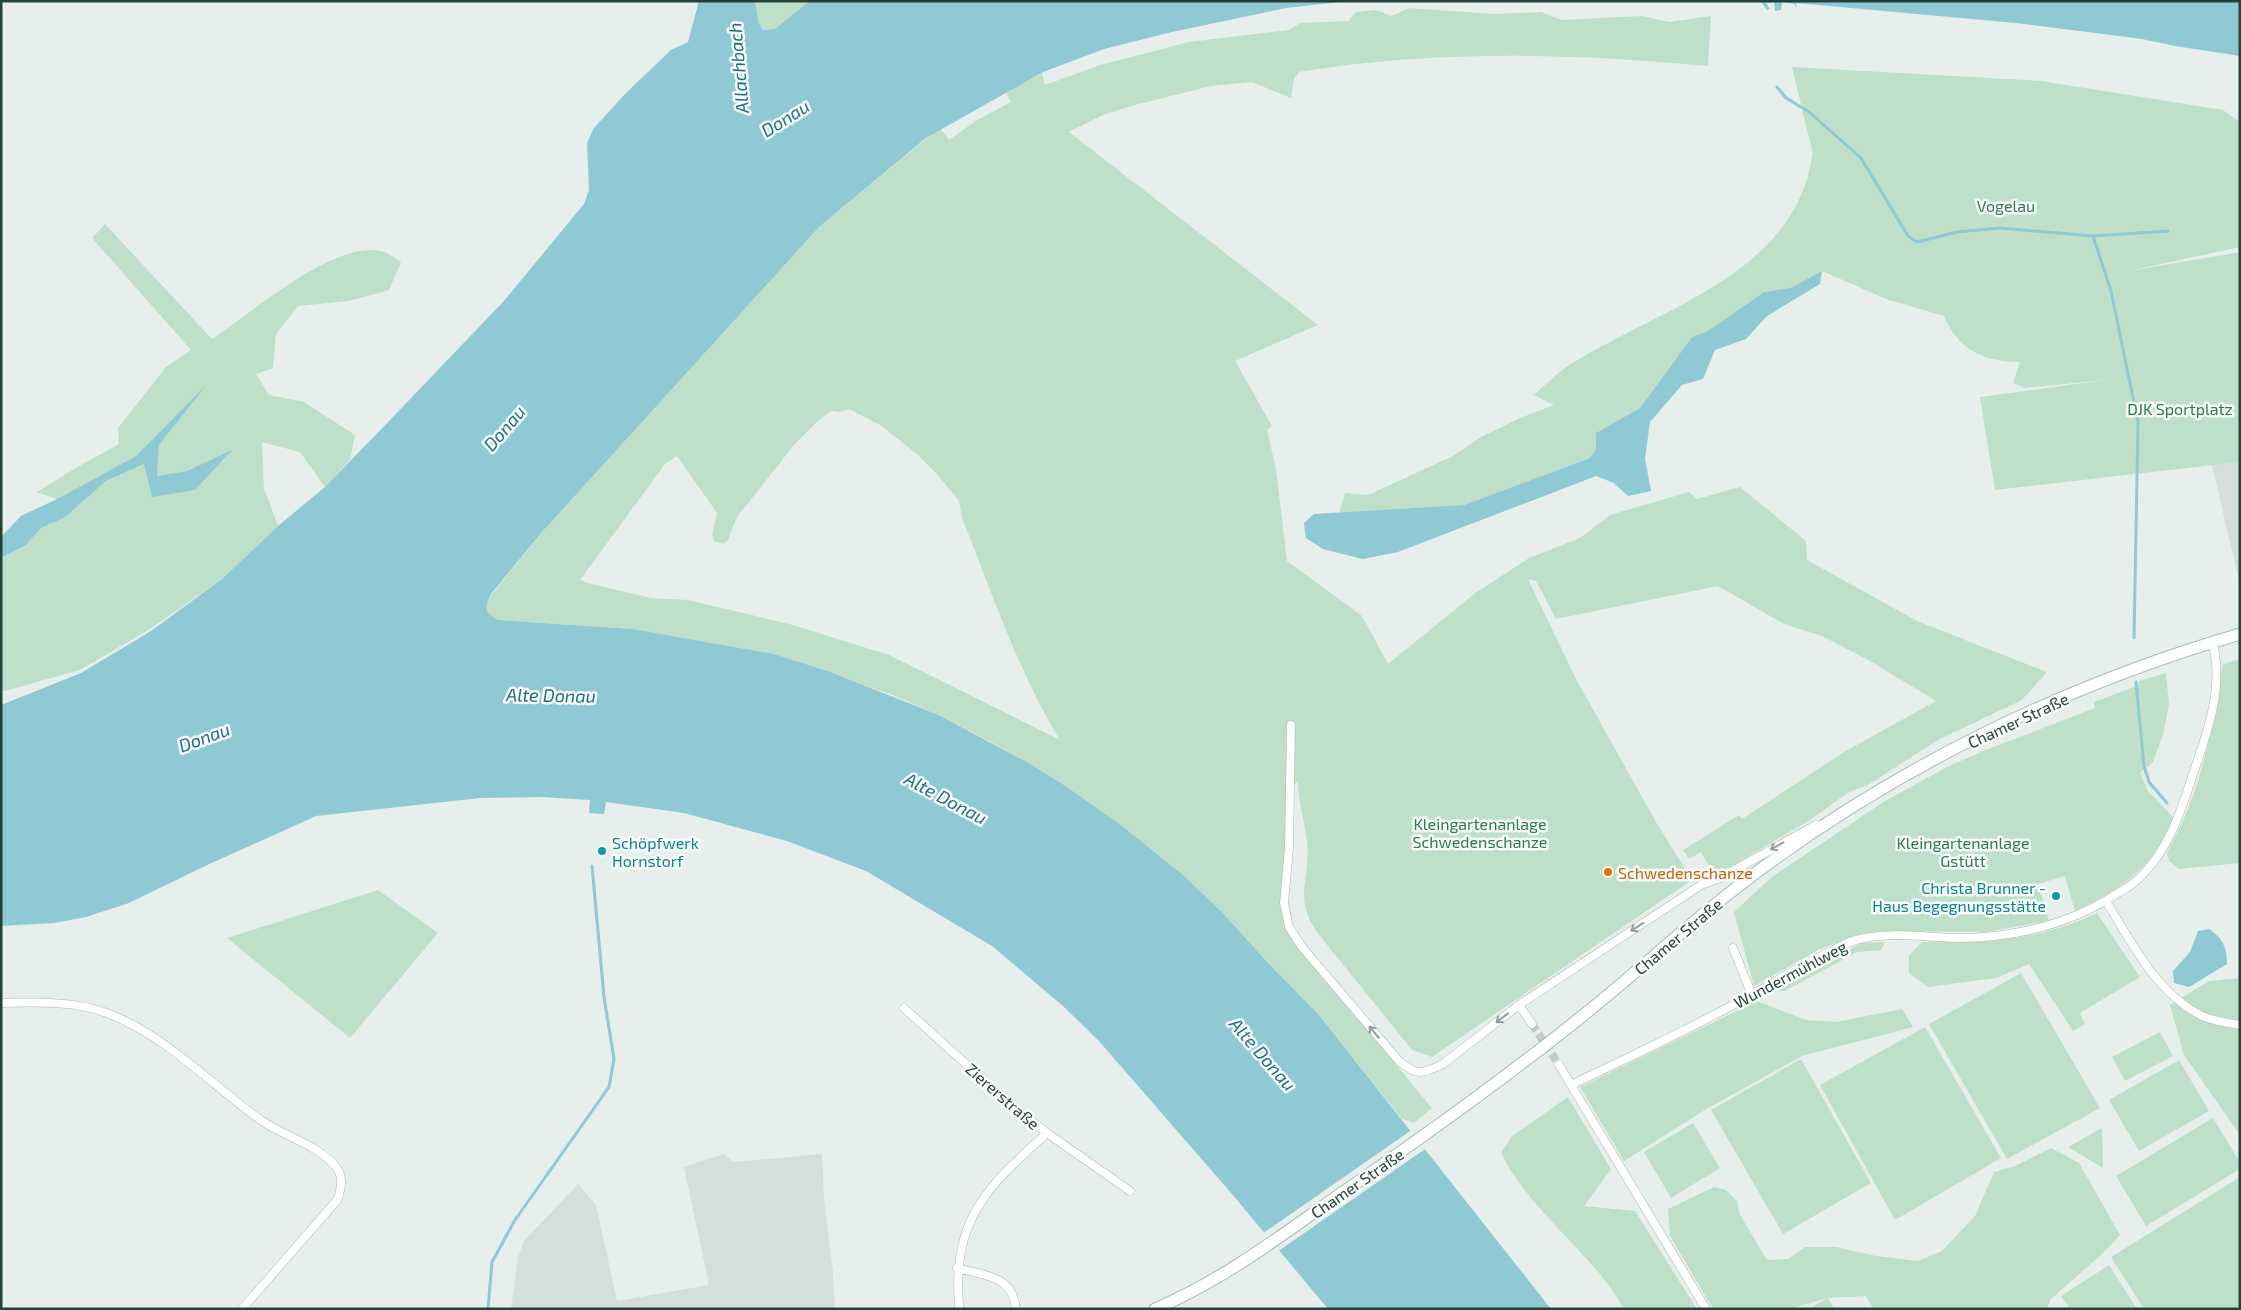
<svg xmlns="http://www.w3.org/2000/svg" width="2241" height="1310" font-family="'Exo 2',sans-serif">
<style>
.built{fill:#d4dfda}
.green{fill:#bfe0c8;fill-rule:evenodd}
.water{fill:#8ec9d4}
.pier{fill:#e6efeb}
.lines{fill:none;stroke-linecap:round;stroke-linejoin:round}
.stream{stroke:#8ec9d4;stroke-width:3}
.minor-tunnel{stroke:#bfccc8;stroke-width:8;stroke-dasharray:8 4;stroke-linecap:butt}
.minor-casing{stroke:#a8b8b2;stroke-width:9}
.secondary-casing{stroke:#a4bbb3;stroke-width:13}
.minor{stroke:#fff;stroke-width:8}
.secondary{stroke:#fff;stroke-width:11}
.oneway{stroke:#92a09c}
.culture-dot{fill:#0f9aa8;stroke:#f7fbf9;stroke-width:2}
.food-dot{fill:#e8710a;stroke:#f7fbf9;stroke-width:2}
.labels{text-anchor:middle;dominant-baseline:central;stroke-width:5;stroke-linejoin:round;paint-order:stroke}
.park-label{font-size:16px;fill:#2d7a4b;stroke:#f7fbf9}
.street-label{font-size:16px;fill:#24423a;stroke:#f7fbf9}
.culture-label{font-size:16px;fill:#0d838f;stroke:#f7fbf9;text-anchor:start}
.food-label{font-size:16px;fill:#c56008;stroke:#f7fbf9;text-anchor:start}
.water-label{font-size:18px;font-style:italic;fill:#1c6f80;stroke:#f7fbf9}
</style>
<rect width="100%" height="100%" fill="#e6efeb"/>
<path class="built" d="M2240 462V585L2212 465Z
M724 1154 733 1162 822 1154 824 1198 833 1273 835 1309H511L518 1257 524 1241 578 1184 596 1205 617 1301 709 1285 684 1167Z"/>
<path class="green" d="M755 1H809L775 29 763 30 759 24Z
M1409 8 1494 14 1541 12 1562 20 1642 16 1669 22 1711 16 1708 66C1571 53 1435 50 1299 72L1294 79 1291 98 1252 82 1211 86 1131 106 1103 115 1069 132 1318 325 1235 361 1272 426 1267 430 1276 469 1287 561 1362 616 1388 664 1474 594 1529 558 1580 538 1610 515 1689 492 1697 499 1740 487 1806 541 1807 560 1917 621 2047 672 2022 700 1938 740 1868 785 1849 792 1810 820 1715 876 1701 852 1689 859 1683 850 1739 815 1742 819 1844 752 1936 701 1870 661 1822 636 1784 624 1718 586 1556 619 1536 581 1528 579 1576 679 1656 822 1692 880 1432 1057 1412 1050 1316 931C1293 895 1311 880 1307 842 1305 821 1298 803 1298 782L1286 787C1286 810 1288 834 1286 858 1283 891 1275 909 1294 941L1432 1108 1414 1123 1402 1119 1319 1015 1268 963 1222 912 1182 874 1121 825 1067 787 991 742 939 715 890 694 774 654 633 629 498 620C489 616 487 612 486 602L542 532 736 317 819 227 927 138 941 129 949 140 977 120 1011 102 1006 92 1042 73 1045 85 1100 65 1189 42 1289 30 1300 23 1348 21 1356 12 1376 10 1392 16ZM849 409 880 425 917 454 935 472 959 501 962 518C992 593 1018 671 1060 740L889 655 793 625 688 600 651 598 588 583 580 580 665 464 677 456 717 513 712 535 714 541 723 544 728 540 737 517 794 445 819 420 831 411 839 412Z
M1792 67 2041 81 2223 110 2240 122V247L2129 271 2240 252V462L1995 490 1980 397 2105 380 2025 388 2013 383 2020 362C1984 362 1958 350 1944 316L1886 299 1822 271 1790 288 1764 292 1708 331 1692 337 1640 408 1596 433V449L1590 458 1464 505 1339 513 1345 493 1368 495 1453 456 1481 437 1520 418 1554 405 1534 395C1544 386 1554 376 1565 368 1651 311 1795 277 1812 156 1813 148 1809 138 1807 130 1802 109 1797 88 1792 67Z
M105 224 212 339C251 314 336 237 384 252 390 254 396 259 401 262L389 290 349 301 298 306 276 334 273 368 256 374 269 395 304 402 355 435 350 460 325 487 300 452 262 442 264 488 278 526 222 579 150 629 80 670 1 692V558L26 545 41 528 64 518 106 481 145 464 153 497 231 451 187 471 157 476 159 445 202 389 136 456 57 499 37 492 79 466 119 444 118 428 166 367 191 350 92 238Z
M2240 659V863L2179 869 2169 861 2167 852C2201 794 2212 730 2223 664Z
M2166 673 2169 704 2163 735 2153 762 2140 773 2148 791 2174 818C2150 870 2126 886 2075 911L2065 876 2038 884 2049 921 1986 932 1882 931 1863 933 1820 949 1754 986 1734 912 1773 876 1885 801 1947 767 1983 751 2095 708 2094 702 2139 685V681Z
M378 890 438 933 350 1038 227 938Z
M2097 913 2140 977 2080 1013 2085 1024 2073 1031 2029 964 1996 978 1928 987 1909 973V955L1922 942C1985 943 2039 941 2097 913Z
M1885 942 1881 950 1857 952 1785 991H1776L1772 988 1862 943Z
M2021 973 2100 1108 2007 1159 1929 1024Z
M2240 978V1135L2184 1055 2170 1005 2209 981Z
M1757 1001 1806 1020 1836 1022 1902 1009 1913 1027 1802 1056 1708 1108 1624 1161 1580 1087Z
M1925 1027 2001 1158 1895 1220 1820 1085Z
M2160 1032 2173 1056 2125 1081 2112 1057Z
M1801 1059 1871 1183 1783 1234 1711 1110Z
M2179 1060 2209 1111 2139 1151 2109 1100Z
M1568 1097 1611 1169 1584 1206 1635 1211 1697 1309H1624C1617 1297 1609 1285 1600 1274 1568 1236 1523 1198 1501 1153L1512 1136Z
M2213 1118 2240 1162V1169L2146 1226 2116 1176Z
M1693 1123 1720 1168 1671 1198 1644 1152Z
M2102 1128 2103 1168 2068 1147Z
M2051 1148 2079 1163 2120 1235 2103 1253 2050 1300 2047 1309H1873L1866 1296 1828 1298 1834 1309H1810L1827 1298 1790 1309H1713L1670 1236 1668 1209 1714 1187 1726 1190 1737 1201 1740 1215 1767 1260 1788 1259 1805 1247H1836L1876 1256 1918 1261 1942 1251 1975 1216 1994 1172 2015 1166Z
M2240 1177V1305L2234 1309H2144L2111 1257Z
M2109 1265 2137 1309H2070L2061 1296Z"/>
<path class="water" d="M699 1H755L759 24 763 30 775 29 809 1H1349L1286 8 1172 32 1104 49 1043 72 926 138 819 227 799 249 542 532 491 594C484 606 485 614 498 620L633 629 774 654 830 672 939 715 1030 764 1067 787 1121 825 1182 874 1222 912 1268 963 1319 1015 1551 1309H1328L1232 1194 1098 1040 1063 1006 992 946 866 871 787 841 684 813 606 802 604 814 589 813 590 800 542 797 480 798 316 816 205 866 129 903 86 917 54 923 1 926V705L81 673 151 631 222 579 278 526 325 487 391 419 503 302 584 204 589 190 587 143 594 128 626 93 671 50 688 42Z
M1691 1H2240V56L2175 46 2142 39 2016 23 1796 3 1797 10 1795 4 1782 2 1781 10 1775 11 1774 2 1766 3 1770 9 1767 10 1761 2Z
M1822 271 1820 284 1767 316 1746 339 1715 350 1703 379 1682 385 1650 422 1645 459 1651 491 1628 496 1614 483 1596 476 1398 552 1363 559 1323 549 1306 538 1304 523 1314 514 1464 505 1590 458 1596 449V433L1640 408 1692 337 1708 331 1764 292 1790 288Z
M207 384 159 445 157 476 187 471 232 450 195 490 152 497 144 464 106 481 64 518 41 528 26 545 1 558V537L21 516 57 499 136 456Z
M2209 929C2223 939 2227 947 2227 964L2189 987 2174 983 2173 971 2190 952 2198 931Z"/>
<path class="pier" d="M1413 1129 1428 1147 1277 1252 1262 1234Z"/>
<g class="lines">
<path class="stream" d="M1777 87 1786 98 1809 112 1861 158 1908 236 1917 242 1957 232 2000 228 2093 236 2168 231
M2093 236 2111 291 2138 422 2134 638
M2136 682 2144 766 2149 782 2167 803
M488 1309 492 1262 515 1220 609 1087 614 1059 604 997 592 866"/>
<path class="minor-tunnel" d="M1532 1024 1559 1065"/>
<g class="minor-casing">
<path id="minor" d="M1291 725 1289 848 1284 903 1289 927 1302 947 1399 1061C1416 1076 1423 1074 1443 1064L1519 1005 1701 885 1720 878 1816 825
M2106 901C2132 943 2156 993 2202 1016 2214 1021 2227 1023 2240 1025
M1733 948 1752 995
M1 1003C36 1002 74 1001 107 1013 167 1036 210 1084 262 1121 284 1136 320 1146 336 1167 344 1177 341 1188 338 1199L242 1309
M1519 1005 1532 1024
M904 1008 1009 1103 1047 1133C987 1187 952 1219 959 1306
M1559 1065 1571 1085
M1047 1133 1130 1191
M957 1268C985 1276 1013 1275 1016 1309
M1706 1309 1571 1085C1631 1056 1693 1028 1751 995 1778 980 1804 964 1832 951 1839 947 1847 942 1856 940 1887 931 1924 937 1956 938 2014 938 2069 925 2118 893 2124 889 2131 886 2136 881 2167 854 2181 812 2193 774 2207 734 2225 685 2212 642"/>
</g>
<g class="secondary-casing">
<path id="secondary" d="M1155 1309C1221 1281 1278 1238 1336 1197 1423 1137 1509 1076 1591 1009 1643 967 1692 921 1745 881 1892 769 2062 686 2240 634"/>
</g>
<use href="#minor" class="minor"/>
<use href="#secondary" class="secondary"/>
</g>
<defs><path id="oneway-shaft" d="M-6 0H5M1.5-3L5.5 0L1.5 3" fill="none" stroke-width="1.6" stroke-linecap="round" stroke-linejoin="round" transform="scale(1.25)"/></defs>
<g class="oneway">
<use href="#oneway-shaft" transform="translate(1777 846) rotate(151)"/>
<use href="#oneway-shaft" transform="translate(1637 927) rotate(147)"/>
<use href="#oneway-shaft" transform="translate(1502 1018) rotate(142)"/>
<use href="#oneway-shaft" transform="translate(1374 1032) rotate(-130)"/>
</g>
<g class="culture-dot">
<circle cx="602" cy="851" r="5"/>
<circle cx="2056" cy="896" r="5"/>
</g>
<circle class="food-dot" cx="1608" cy="872" r="5"/>
<g class="labels">
<g class="park-label">
<text x="2006" y="205">Vogelau</text>
<text x="2180" y="408">DJK Sportplatz</text>
<text x="1480" y="823">Kleingartenanlage<tspan x="1480" dy="18">Schwedenschanze</tspan></text>
<text x="1963" y="842">Kleingartenanlage<tspan x="1963" dy="18">Gstütt</tspan></text>
</g>
<g class="street-label">
<text transform="translate(2018 720) rotate(-25)">Chamer Straße</text>
<text transform="translate(1678 936) rotate(-40)">Chamer Straße</text>
<text transform="translate(1790 974) rotate(-28)">Wundermühlweg</text>
<text transform="translate(1003 1096) rotate(41)">Ziererstraße</text>
<text transform="translate(1357 1183) rotate(-35)">Chamer Straße</text>
</g>
<g class="culture-label">
<text x="612" y="842">Schöpfwerk<tspan x="612" dy="18">Hornstorf</tspan></text>
<text x="2046" y="887" text-anchor="end">Christa Brunner -<tspan x="2046" dy="18">Haus Begegnungsstätte</tspan></text>
</g>
<g class="food-label">
<text x="1618" y="872">Schwedenschanze</text>
</g>
<g class="water-label">
<text transform="translate(738 68) rotate(-95)">Allachbach</text>
<text transform="translate(785 118) rotate(-32)">Donau</text>
<text transform="translate(504 428) rotate(-49)">Donau</text>
<text transform="translate(551 695) rotate(1)">Alte Donau</text>
<text transform="translate(204 737) rotate(-20)">Donau</text>
<text transform="translate(946 798) rotate(28)">Alte Donau</text>
<text transform="translate(1263 1054) rotate(49)">Alte Donau</text>
</g>
</g>
<rect width="2241" height="1310" fill="none" stroke="#24423a" stroke-width="5"/>
</svg>
